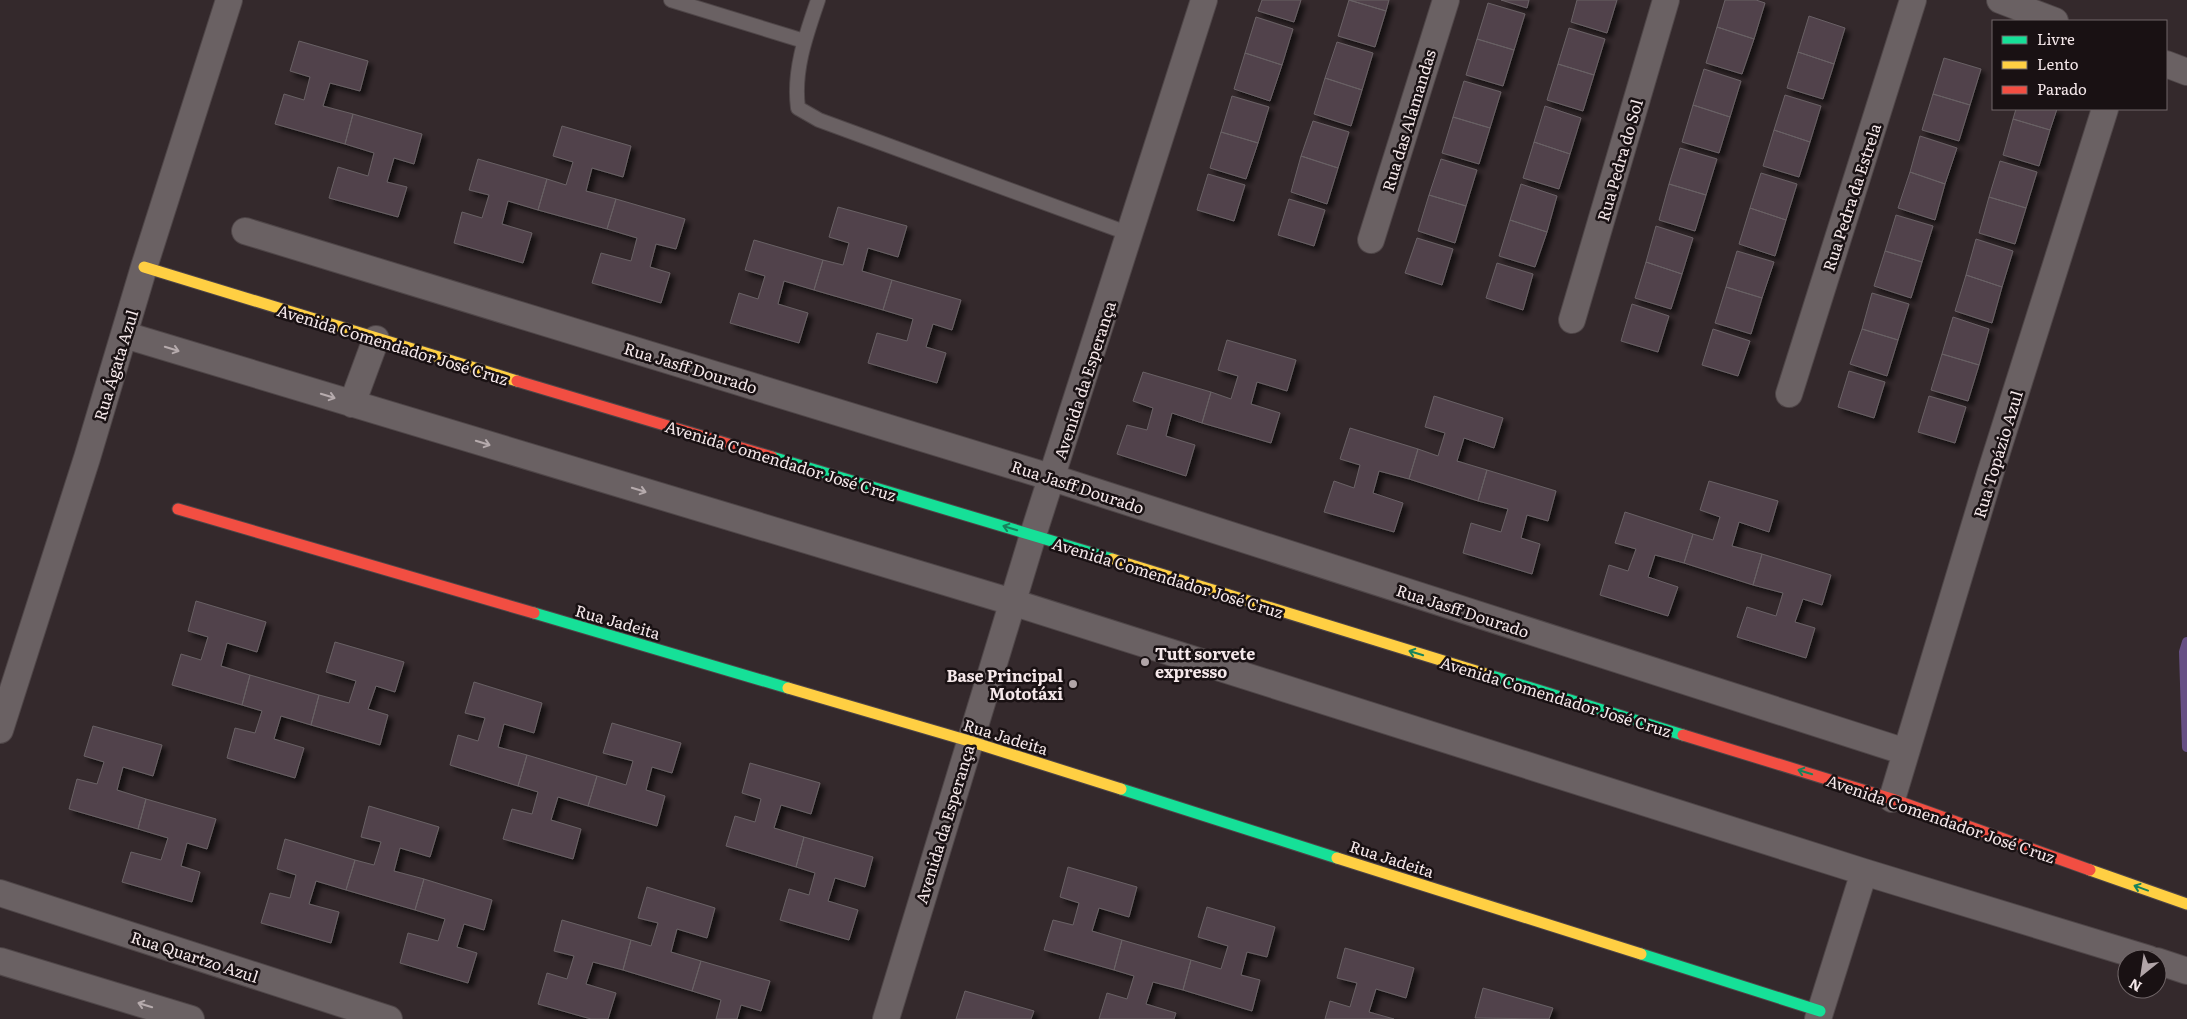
<svg xmlns="http://www.w3.org/2000/svg" width="2187" height="1019" font-family="Literata,serif">
<style>
.lines{fill:none;stroke-linecap:round;stroke-linejoin:round}
.stream{stroke:#664f84;stroke-width:10}
.building{fill:#51434b;stroke:#696165;filter:url(#shadow)}
.lane-casing{stroke:#4f4648;stroke-width:16}
.street-casing{stroke:#4f4648;stroke-width:28}
.fast-casing{stroke:#4f4648;stroke-width:13}
.slow-casing{stroke:#4f4648;stroke-width:13}
.jam-casing{stroke:#4f4648;stroke-width:13}
.lane{stroke:#6a6163;stroke-width:14}
.street{stroke:#6a6163;stroke-width:26}
.fast{stroke:#16e098;stroke-width:11}
.slow{stroke:#ffcf43;stroke-width:11}
.jam{stroke:#f24e42;stroke-width:11}
.oneway{stroke:#b6abad}
.oneway2{stroke:#17835c}
.poi-dot{fill:#b1a5a8;stroke:#191113;stroke-width:2}
.labels{text-anchor:middle;dominant-baseline:central;stroke-width:5;stroke-linejoin:round;paint-order:stroke}
.street-label{font-size:16px;fill:#f5e8ea;stroke:#191113}
.poi-label{font-size:16px;font-weight:bold;fill:#f5e8ea;stroke:#191113;text-anchor:start}
</style>
<defs>
<filter id="shadow"><feDropShadow dx="4.5" dy="4.5" stdDeviation="2.5" flood-color="#0009"/></filter>
</defs>
<rect width="100%" height="100%" fill="#34292c"/>
<g class="lines">
<path class="stream" d="M2187 642 2184 652 2187 747"/>
</g>
<path class="building" d="M1262 0H1301L1294 22 1258 11Z
M1349 0H1389L1386 11Z
M1349 0 1386 11 1375 47 1338 36Z
M1501 0H1529L1527 8Z
M1577 0H1617L1607 33 1571 22Z
M1725 0H1756L1765 3 1754 39 1717 27Z
M1488 3 1525 14 1514 50 1477 39Z
M1809 16 1845 28 1834 64 1798 52Z
M1256 17 1293 29 1282 65 1245 53Z
M1717 27 1754 39 1742 74 1706 63Z
M1569 28 1605 39 1594 75 1558 64Z
M1477 39 1514 50 1503 86 1466 75Z
M299 41 368 61 360 91 330 83 323 106 353 114 345 144 275 124 284 94 304 100 310 77 290 71Z
M1337 42 1373 53 1362 90 1325 78Z
M1798 52 1834 64 1823 99 1787 88Z
M1245 53 1282 65 1270 101 1234 89Z
M1944 58 1981 69 1970 105 1933 94Z
M1558 64 1594 75 1583 111 1547 100Z
M1704 69 1741 81 1730 117 1693 105Z
M1325 78 1362 90 1351 126 1314 114Z
M1464 81 1501 92 1490 128 1453 117Z
M1933 94 1970 105 1959 141 1922 130Z
M1785 95 1821 106 1810 142 1774 130Z
M1232 96 1269 107 1258 143 1221 132Z
M1693 105 1730 117 1719 153 1682 142Z
M1545 106 1581 118 1570 154 1534 142Z
M2016 109H2057L2050 130 2013 119Z
M353 114 422 134 414 164 394 158 387 182 407 187 398 217 329 198 338 167 368 176 374 153 345 144Z
M1453 117 1490 128 1479 164 1442 153Z
M2013 119 2050 130 2039 166 2003 155Z
M1313 121 1349 132 1338 168 1301 156Z
M562 126 631 146 623 177 592 168 586 191 616 199 607 229 538 210 547 179 566 185 573 162 553 156Z
M1774 130 1810 142 1799 177 1763 166Z
M1221 132 1258 143 1246 179 1210 168Z
M1920 136 1957 148 1945 184 1910 172Z
M1534 142 1570 154 1559 189 1523 178Z
M1680 148 1717 159 1706 195 1669 184Z
M1301 156 1338 168 1327 204 1291 192Z
M478 159 547 179 538 210 508 201 502 224 532 233 523 263 454 243 462 212 482 218 489 195 469 190Z
M1441 159 1477 170 1466 206 1429 195Z
M2000 161 2037 172 2026 208 1989 197Z
M1910 172 1945 184 1935 220 1898 208Z
M1761 173 1797 184 1786 220 1750 208Z
M1208 174 1245 185 1234 221 1197 210Z
M1521 184 1557 196 1547 232 1510 220Z
M1669 184 1706 195 1695 231 1659 220Z
M1429 195 1466 206 1455 243 1418 231Z
M1989 197 2026 208 2015 244 1979 233Z
M616 199 685 219 676 249 656 244 650 267 670 273 661 303 592 283 601 253 631 261 637 238 607 229Z
M1289 199 1325 210 1314 246 1278 235Z
M838 207 907 226 898 257 868 248 862 271 892 280 883 310 814 290 823 260 843 265 849 243 829 237Z
M1750 208 1786 220 1775 256 1739 244Z
M1896 215 1933 226 1922 262 1885 251Z
M1510 220 1547 232 1535 267 1499 256Z
M1656 226 1693 238 1682 274 1646 262Z
M1417 238 1453 249 1442 285 1405 273Z
M1976 239 2013 251 2002 287 1966 275Z
M754 240 823 260 814 290 784 281 778 304 808 313 799 343 730 323 739 293 758 299 765 276 745 270Z
M1737 251 1774 262 1762 298 1726 287Z
M1885 251 1922 262 1911 298 1874 286Z
M1646 262 1682 274 1671 309 1635 298Z
M1497 263 1533 274 1523 310 1486 298Z
M1966 275 2002 287 1992 323 1955 311Z
M892 280 961 300 952 330 933 324 926 347 946 353 937 383 868 363 877 333 907 341 913 319 883 310Z
M1726 287 1762 298 1751 334 1715 323Z
M1872 293 1909 304 1898 340 1862 329Z
M1632 304 1669 316 1658 352 1621 341Z
M1953 317 1989 329 1979 365 1942 354Z
M1713 329 1750 341 1738 376 1702 365Z
M1862 329 1898 340 1887 376 1850 364Z
M1227 340 1296 360 1287 391 1257 382 1251 404 1280 413 1271 443 1202 423 1211 392 1231 399 1238 376 1218 370Z
M1942 354 1979 365 1968 401 1931 390Z
M1849 371 1885 382 1874 418 1838 407Z
M1143 372 1211 392 1202 423 1172 413 1166 436 1195 445 1186 476 1117 454 1127 425 1147 430 1153 408 1133 401Z
M1434 396 1503 418 1494 448 1464 438 1457 461 1487 470 1478 501 1409 479 1418 449 1438 456 1445 433 1425 427Z
M1929 396 1966 407 1955 443 1918 432Z
M1350 428 1418 449 1409 479 1379 471 1373 493 1403 503 1394 532 1324 512 1334 481 1354 488 1360 465 1340 459Z
M1487 470 1556 491 1548 521 1527 515 1521 538 1540 544 1532 574 1463 553 1471 523 1501 532 1508 509 1478 501Z
M1709 481 1778 501 1769 532 1739 522 1732 546 1762 554 1753 585 1684 563 1693 534 1713 540 1720 517 1700 510Z
M1625 512 1693 534 1684 563 1655 555 1648 577 1678 587 1668 616 1600 595 1609 565 1628 571 1636 549 1615 543Z
M1762 554 1831 575 1822 605 1803 599 1795 622 1815 628 1806 658 1737 637 1747 607 1776 616 1783 593 1753 585Z
M196 601 266 622 257 652 227 643 221 666 250 675 242 705 172 685 181 654 201 660 208 637 188 631Z
M335 642 404 662 395 692 376 686 368 709 388 715 380 745 311 725 319 695 349 703 356 681 326 672Z
M250 675 319 695 311 725 281 716 274 739 304 748 295 778 227 758 235 728 255 733 262 711 242 705Z
M474 682 542 703 534 733 504 724 498 747 527 755 518 786 450 765 458 735 478 741 485 718 465 713Z
M612 723 681 743 672 773 652 767 646 790 665 796 657 826 588 806 597 776 626 785 633 761 603 753Z
M93 726 162 745 153 776 123 767 117 790 146 799 138 829 69 809 77 779 97 784 104 762 84 756Z
M527 755 597 776 588 806 558 797 551 820 581 829 573 859 503 839 512 809 532 814 538 792 518 786Z
M750 763 820 783 811 814 781 805 774 828 804 837 796 867 726 846 735 816 755 822 761 799 742 793Z
M146 799 216 819 207 849 187 843 181 866 200 872 192 902 122 882 131 852 161 860 168 838 138 829Z
M369 806 439 827 430 857 400 848 394 871 424 879 415 910 346 890 355 860 374 865 381 842 361 837Z
M804 837 873 857 865 887 835 878 828 901 858 910 849 940 780 920 789 889 809 895 815 873 796 867Z
M285 839 355 860 346 890 316 881 309 904 339 912 331 943 261 923 270 893 290 898 296 875 277 869Z
M1068 867 1137 887 1129 917 1099 908 1092 931 1122 940 1114 970 1044 950 1053 920 1073 925 1079 903 1060 897Z
M424 879 492 900 484 930 464 924 457 947 477 953 468 983 400 963 408 933 438 941 445 919 415 910Z
M647 887 715 908 707 938 677 929 671 952 701 961 692 991 623 970 631 940 651 946 658 923 638 918Z
M1207 907 1275 927 1267 957 1247 952 1241 975 1260 980 1252 1011 1183 990 1191 960 1221 969 1228 946 1198 937Z
M562 920 631 940 623 970 593 962 586 984 616 993 608 1019H591L538 1004 547 973 567 979 574 956 554 951Z
M1122 940 1191 960 1183 990 1153 982 1146 1004 1176 1013 1174 1019H1099L1107 993 1127 999 1134 976 1114 970Z
M1345 948 1414 968 1406 998 1376 989 1369 1012 1394 1019H1325L1330 1001 1350 1007 1357 983 1337 978Z
M701 961 770 981 761 1011 741 1005 737 1019H716L721 1000 692 991Z
M1483 988 1553 1008 1549 1019 1475 1018Z
M965 991 1034 1011 1031 1019H956Z"/>
<g class="lines">
<g class="lane-casing">
<path id="lane" d="M671 0 804 41
M818 0C806 35 793 71 798 108L819 120 1130 234"/>
</g>
<g class="street-casing">
<path id="street" d="M2000 0 2055 21
M2166 64 2187 72
M245 231 1053 478 1906 752
M1371 240 1446 0
M1572 320 1666 0
M125 335 1012 602 1864 872 2149 959
M1789 394 1913 0
M352 404 376 339
M0 730 87 458 144 267 229 0
M1892 799 1990 474 2105 109
M0 893 389 1019
M0 961 191 1019
M2157 961 2187 971
M886 1019 1033 535 1204 0
M1818 1019 1864 872"/>
</g>
<g class="fast-casing">
<path id="fast" d="M772 457 1112 559
M534 613 788 688
M1489 675 1683 735
M1121 789 1337 858
M1641 954 1820 1011"/>
</g>
<g class="slow-casing">
<path id="slow" d="M144 267 517 381
M1112 559 1489 675
M788 688 969 741 1121 789
M1337 858 1641 954
M2090 870 2187 904"/>
</g>
<g class="jam-casing">
<path id="jam" d="M517 381 772 457
M178 509 534 613
M1683 735 1892 799 2090 870"/>
</g>
<use href="#lane" class="lane"/>
<use href="#street" class="street"/>
<use href="#fast" class="fast"/>
<use href="#slow" class="slow"/>
<use href="#jam" class="jam"/>
</g>
<defs><path id="oneway-shaft" d="M-6 0H5M1.5-3L5.5 0L1.5 3" fill="none" stroke-width="1.6" stroke-linecap="round" stroke-linejoin="round" transform="scale(1.25)"/></defs>
<g class="oneway">
<use href="#oneway-shaft" transform="translate(172 349) rotate(17)"/>
<use href="#oneway-shaft" transform="translate(328 396) rotate(17)"/>
<use href="#oneway-shaft" transform="translate(483 443) rotate(17)"/>
<use href="#oneway-shaft" transform="translate(639 490) rotate(17)"/>
<use href="#oneway-shaft" transform="translate(145 1005) rotate(-163)"/>
</g>
<g class="oneway2">
<use href="#oneway-shaft" transform="translate(1010 528) rotate(-163)"/>
<use href="#oneway-shaft" transform="translate(1416 653) rotate(-163)"/>
<use href="#oneway-shaft" transform="translate(1805 772) rotate(-163)"/>
<use href="#oneway-shaft" transform="translate(2141 888) rotate(-160)"/>
</g>
<g class="poi-dot">
<circle cx="1145" cy="662" r="5"/>
<circle cx="1073" cy="684" r="5"/>
</g>
<g class="labels">
<g class="street-label">
<text transform="translate(1408 120) rotate(-73)">Rua das Alamandas</text>
<text transform="translate(1619 160) rotate(-74)">Rua Pedra do Sol</text>
<text transform="translate(1851 197) rotate(-72)">Rua Pedra da Estrela</text>
<text transform="translate(393 344) rotate(17)">Avenida Comendador José Cruz</text>
<text transform="translate(115 365) rotate(-73)">Rua Ágata Azul</text>
<text transform="translate(691 367) rotate(17)">Rua Jasff Dourado</text>
<text transform="translate(1084 380) rotate(-72)">Avenida da Esperança</text>
<text transform="translate(1997 454) rotate(-73)">Rua Topázio Azul</text>
<text transform="translate(781 460) rotate(17)">Avenida Comendador José Cruz</text>
<text transform="translate(1078 486) rotate(18)">Rua Jasff Dourado</text>
<text transform="translate(1168 577) rotate(17)">Avenida Comendador José Cruz</text>
<text transform="translate(1463 610) rotate(18)">Rua Jasff Dourado</text>
<text transform="translate(618 621) rotate(16)">Rua Jadeita</text>
<text transform="translate(1556 696) rotate(17)">Avenida Comendador José Cruz</text>
<text transform="translate(1006 736) rotate(17)">Rua Jadeita</text>
<text transform="translate(1941 818) rotate(19)">Avenida Comendador José Cruz</text>
<text transform="translate(944 824) rotate(-73)">Avenida da Esperança</text>
<text transform="translate(1392 858) rotate(18)">Rua Jadeita</text>
<text transform="translate(195 956) rotate(18)">Rua Quartzo Azul</text>
</g>
<g class="poi-label">
<text x="1155" y="653">Tutt sorvete<tspan x="1155" dy="18">expresso</tspan></text>
<text x="1063" y="675" text-anchor="end">Base Principal<tspan x="1063" dy="18">Mototáxi</tspan></text>
</g>
</g>
<rect x="1992" y="20" width="175" height="90" fill="#191113" stroke="#716769"/>
<rect x="2002" y="36" width="25" height="8" fill="#16e098" stroke="#716769"/>
<text x="2037" y="45" font-size="15" fill="#f5e8ea">Livre</text>
<rect x="2002" y="61" width="25" height="8" fill="#ffcf43" stroke="#716769"/>
<text x="2037" y="70" font-size="15" fill="#f5e8ea">Lento</text>
<rect x="2002" y="86" width="25" height="8" fill="#f24e42" stroke="#716769"/>
<text x="2037" y="95" font-size="15" fill="#f5e8ea">Parado</text>
<g transform="translate(2142 974) rotate(210)"><circle r="24" fill="#191113" stroke="#716769"/>
<path d="M0-4L9 19L0 12L-9 19Z" fill="#b1a5a8"/>
<text y="-8" font-size="14" font-weight="bold" text-anchor="middle" fill="#f5e8ea">N</text>
</g>
</svg>
